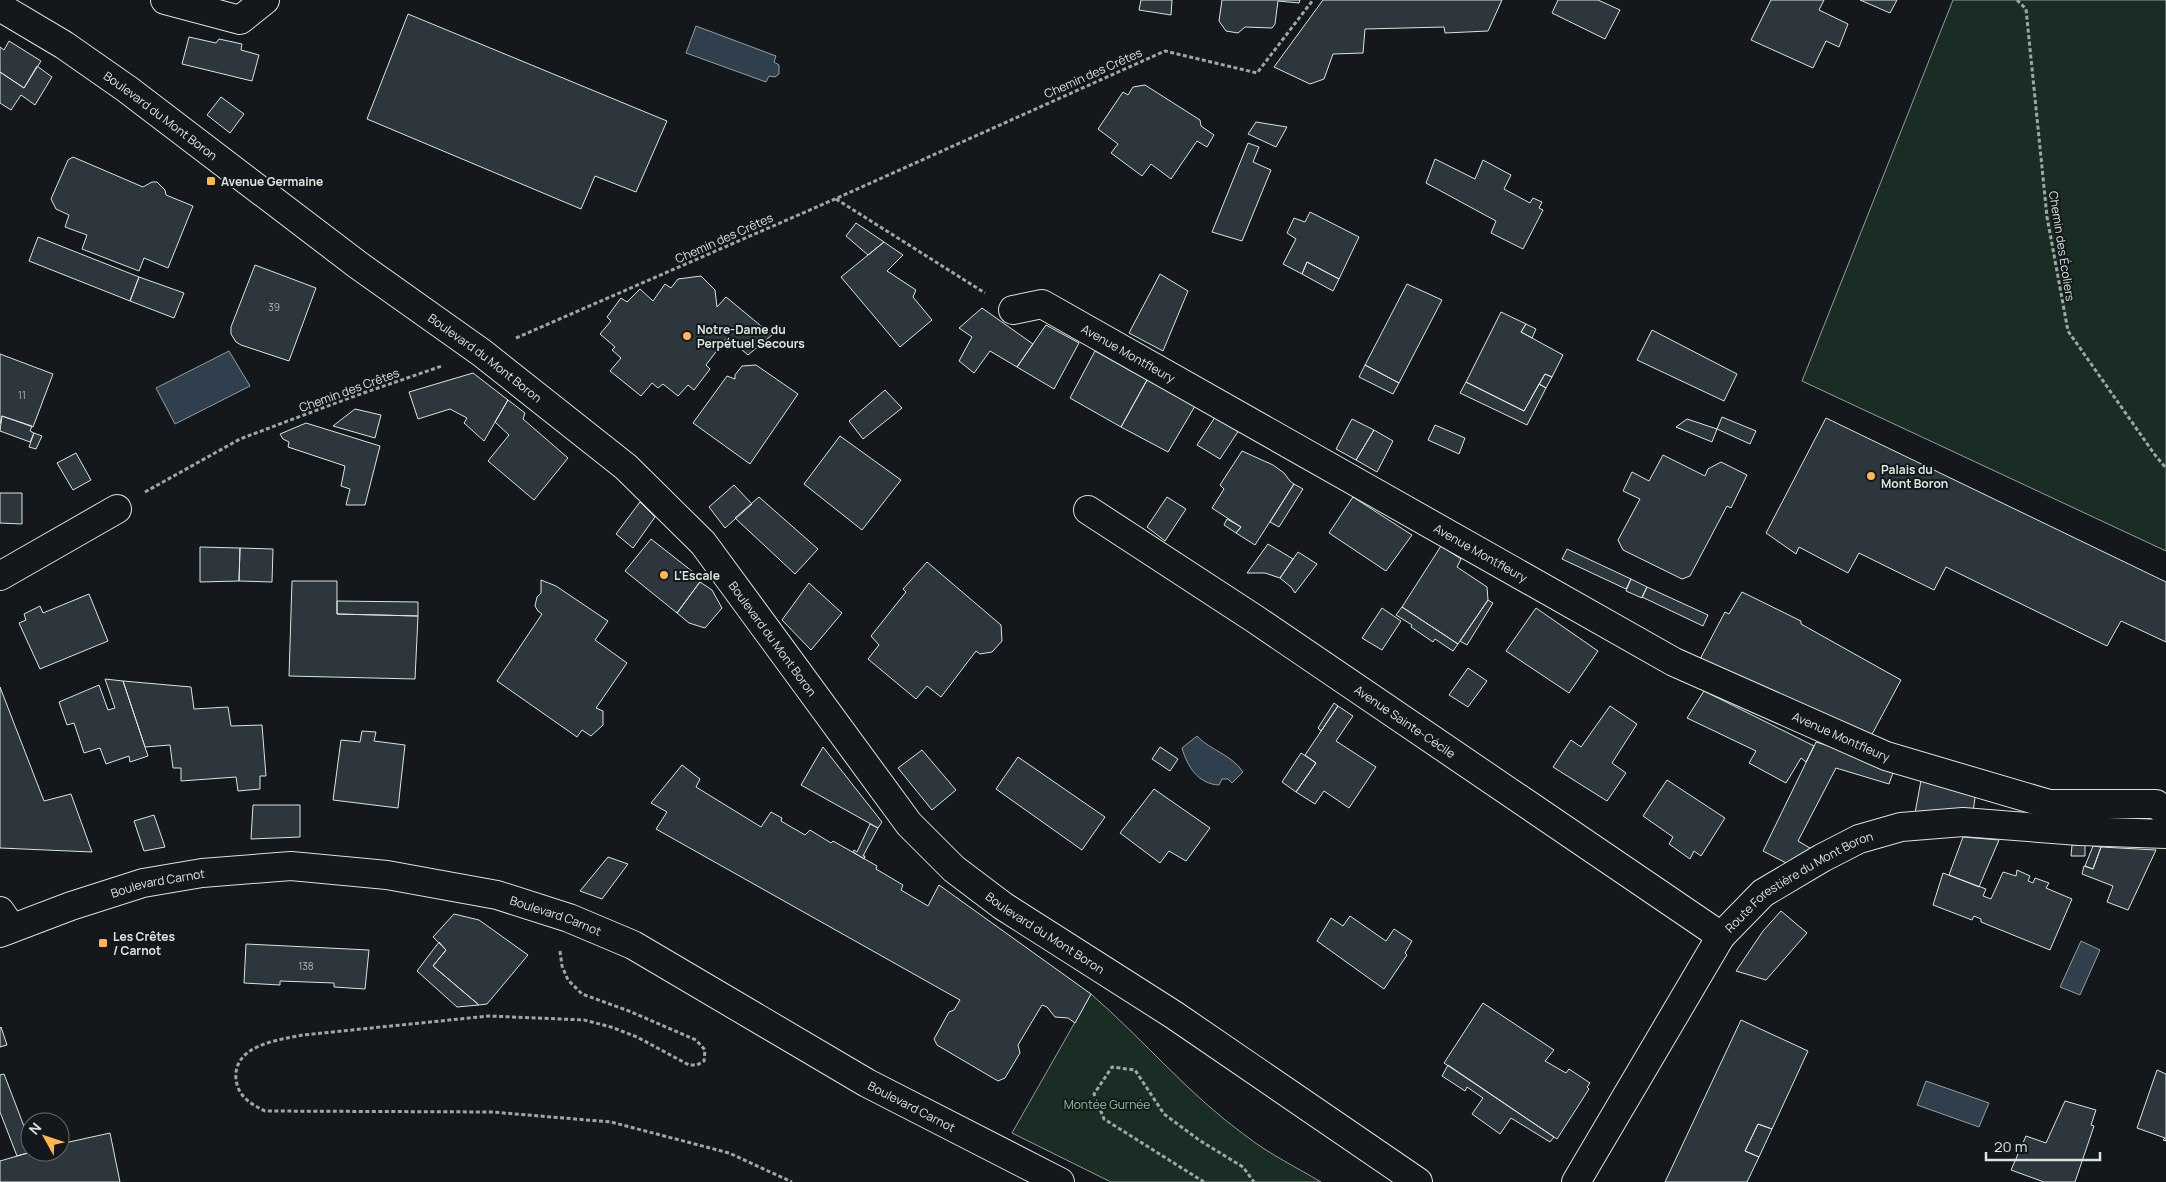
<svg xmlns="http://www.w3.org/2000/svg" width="2166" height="1182" font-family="Manrope,sans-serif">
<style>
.green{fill:#1a2d24;stroke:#939e99}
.water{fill:#2f3f4d;stroke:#939e99}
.building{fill:#2c363c;stroke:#d8e6dc}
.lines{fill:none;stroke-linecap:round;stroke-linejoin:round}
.minor-casing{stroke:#d8e6dc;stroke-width:30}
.major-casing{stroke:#d8e6dc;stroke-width:30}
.path{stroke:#9da8a2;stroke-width:3;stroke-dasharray:4 2.5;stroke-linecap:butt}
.minor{stroke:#14181c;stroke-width:28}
.major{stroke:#14181c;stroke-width:28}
.poi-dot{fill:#ffb74d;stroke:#14181c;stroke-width:2}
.labels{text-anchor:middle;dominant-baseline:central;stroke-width:4;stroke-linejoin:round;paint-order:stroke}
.number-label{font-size:10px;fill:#adbab4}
.street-label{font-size:12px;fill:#d8e6dc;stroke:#14181c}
.poi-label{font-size:12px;font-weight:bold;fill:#d8e6dc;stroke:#14181c;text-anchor:start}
.park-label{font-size:12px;fill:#8ac095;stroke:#14181c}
</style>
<rect width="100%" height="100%" fill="#14181c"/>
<path class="green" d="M1953 0H2166V551L1802 381Z
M1091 994C1144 1040 1189 1095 1246 1136 1269 1154 1296 1167 1321 1182H1111L1012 1133Z"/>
<path class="water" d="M696 26 776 56 774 62 779 65V74L775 77 769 76 766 82 686 53Z
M229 351 250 386 175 424 156 388Z
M1197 736C1211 751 1231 754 1243 772L1232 783 1228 779H1222L1219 785C1198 784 1187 766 1182 748Z
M2081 941 2100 950 2080 995 2060 987Z
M1926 1081 1989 1103 1979 1127 1917 1105Z"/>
<path class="building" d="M1141 0H1172L1171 15 1139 10Z
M1222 0H1300L1299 3 1278 1 1275 24 1272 28 1245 27 1238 33 1226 31 1219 21Z
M1323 0H1502L1488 31 1445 33 1444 27 1365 29 1363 53 1333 54 1324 79 1310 84 1274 67Z
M1558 0H1598L1620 10 1605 39 1552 13Z
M1771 0H1824L1819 10 1848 24 1839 47 1826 41 1813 68 1751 40Z
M1860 0H1897L1890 13Z
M408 14 667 121 636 192 595 176 581 209 367 119Z
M189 37 216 43 219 39 242 44 241 50 259 55 252 81 182 64Z
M9 41 41 61 24 88 0 72V47L4 50Z
M37 66 52 77 35 105 21 95 11 110 0 103V72L24 88Z
M1145 85 1200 120 1201 126 1214 135 1207 147 1197 141 1171 179 1151 164 1142 176 1111 153 1118 144 1098 129 1123 92 1128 95 1133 87Z
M221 97 244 114 230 133 207 115Z
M1256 122 1287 127 1276 147 1248 134Z
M1248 143 1259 147 1253 162 1271 170 1242 241 1212 232Z
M73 157 143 187 152 182H157L165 190 166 195 193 206 168 268 144 258 139 271 82 249 87 235 65 227 69 215 56 209 51 199 68 160Z
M1435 159 1475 179 1483 160 1511 175 1504 189 1530 203 1533 198 1542 202 1539 208 1543 210 1523 249 1491 233 1496 221 1426 183Z
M1310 212 1359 237 1339 279 1307 262 1302 274 1283 264 1296 239 1287 233 1294 218 1305 222Z
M856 223 884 242 868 255 846 236Z
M38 237 139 277 130 301 29 261Z
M884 242 903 255 887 271 916 290 913 297 932 320 900 347 841 277Z
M1307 262 1339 279 1333 291 1302 274Z
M255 265 316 288 289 361 241 345 236 342 231 334V327Z
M1160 274 1188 291 1163 351 1129 333Z
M701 276 715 290 717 307 726 297 772 335 748 355 727 337 706 365 710 369 694 390 688 385 678 396 663 384 658 388 652 383 641 396 610 371 621 358 612 350 615 347 600 334 611 321 607 317 621 298 627 302 640 289 653 301 665 284 671 288 678 279Z
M139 277 184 293 174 318 130 301Z
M1407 284 1442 300 1399 383 1365 365Z
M982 308 1033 344 1017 367 990 351 974 373 959 361 972 337 959 328Z
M1501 312 1526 324 1521 332 1563 355 1552 377 1545 374 1524 411 1466 382Z
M1526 324 1536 329 1532 338 1521 332Z
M1046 325 1079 343 1054 389 1017 367Z
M1652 330 1737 374 1724 401 1637 360Z
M1095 351 1147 380 1121 427 1070 398Z
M0 354 53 374 33 427 2 416 0 424Z
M756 365 798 394 750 464 693 423 727 376 735 379V375L742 366Z
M1365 365 1399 383 1393 394 1359 377Z
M473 373 508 400 484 441 464 423 467 418 450 409 418 419 409 392Z
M1545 374 1552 377 1546 388 1539 384Z
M1147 380 1195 406 1168 452 1121 427Z
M1466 382 1524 411 1539 384 1546 388 1527 425 1460 393Z
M885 390 902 408 863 439 849 421Z
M508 400 525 413 523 419 568 458 534 500 488 461 509 435 495 422Z
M355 409 381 415 375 438 333 426Z
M1219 411 1243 424 1220 459 1197 445Z
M2 416 32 426 30 431 34 433 30 442 0 431Z
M1722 417 1756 431 1750 444 1717 429Z
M1826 418 2166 582V642L2121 621 2107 646 1946 567 1934 590 1859 553 1848 573 1799 547 1796 554 1766 533Z
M1352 419 1374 430 1356 460 1336 449Z
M1687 419 1717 429 1712 442 1676 427Z
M306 423 380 446 365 505H346L350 489 341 486 345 466 288 447 289 442 283 439 280 434Z
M1435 425 1465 438 1459 454 1428 440Z
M1374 430 1393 441 1377 472 1356 460Z
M34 433 42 436 36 449 29 447Z
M840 436 901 480 862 530 804 484Z
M1242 451 1273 465 1284 473 1290 481 1294 484 1255 545 1236 533 1241 527 1212 508 1224 489 1220 485Z
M76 453 91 480 73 490 57 463Z
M1663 455 1705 476 1708 469 1721 462 1747 475 1731 508 1727 506 1690 576 1682 579 1623 550 1618 540 1640 499 1623 491 1632 472 1649 481Z
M1294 484 1303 489 1279 527 1270 522Z
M734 485 752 504 725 528 709 507Z
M0 493H22V524L0 523Z
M759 497 818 549 795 574 735 518Z
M1167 497 1186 509 1165 541 1147 527Z
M1353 497 1412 535 1386 571 1329 533Z
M640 502 655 517 633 548 616 534Z
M1227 519 1241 527 1236 533 1224 525Z
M651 539 702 579 677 613 625 571Z
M1268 544 1293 559 1280 578 1265 573H1247Z
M1441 546 1461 559 1457 567 1487 587 1488 600 1458 644 1402 607Z
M200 547 240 548 239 581 200 582Z
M240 548 273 549 272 582 239 581Z
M1567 549 1631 579 1626 589 1562 559Z
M1298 552 1317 564 1295 593 1291 587 1280 578Z
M927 562 1001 625 1002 641 992 652 980 654 976 651 941 697 927 686 916 699 868 659 879 645 871 636 906 592 903 589Z
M1631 579 1647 587 1642 598 1626 591Z
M541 580 556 586 608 621 595 640 627 663 596 708 603 711V725L591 736 582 730 577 737 497 681 542 614 538 611 535 606 537 597 541 593Z
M292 581H337V614L418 616 415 679 289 676Z
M700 582 712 590 722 608 705 628 689 623 677 613Z
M809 583 842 613 811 650 782 620Z
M1647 587 1708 615 1703 626 1642 597Z
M1742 592 1801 621V624L1901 680 1869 740 1699 661 1725 612 1729 614Z
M89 594 108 641 40 669 19 623 26 620 24 614 40 606 43 613Z
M1488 600 1493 603 1467 645 1460 641Z
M337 601 418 602V616L337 614Z
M1402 607 1458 644 1453 651 1435 639 1433 642 1411 627 1412 625 1396 615Z
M1382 608 1401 621 1382 650 1362 638Z
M1536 608 1598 651 1569 693 1506 651Z
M1468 668 1487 681 1468 707 1449 695Z
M105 679 123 681 148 756 130 762 129 756 106 764 100 748 84 753 74 723 67 725 59 702 99 685 108 710 115 708Z
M123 681 191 687 194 709 228 707 231 726 262 725 266 776H260V789L238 791 236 777 181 781V768H173L170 745 145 747Z
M0 687 44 801 71 794 92 852 0 848Z
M1704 691 1814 746 1806 762 1801 758 1786 783 1749 763 1756 751 1687 718Z
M1334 703 1338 706 1321 731 1318 728Z
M1338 706 1353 716 1336 741 1376 767 1349 808 1324 791 1315 804 1296 792 1316 763 1305 755Z
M1610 706 1637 724 1612 763 1626 773 1607 801 1553 767 1571 740 1581 747Z
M362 731 376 732 374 741 405 745 398 808 333 800 341 740 360 742Z
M1816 742 1895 767 1889 784 1836 768 1798 841 1815 851 1792 866 1763 851Z
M823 747 882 822 878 828 801 785Z
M1160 747 1178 759 1170 771 1152 759Z
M922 750 956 790 932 810 898 768Z
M1301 753 1316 763 1296 792 1282 782Z
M1018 757 1105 817 1082 850 996 789Z
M682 765 700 779 696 787 761 827 771 812 782 818 781 821 805 835 810 830 831 843 833 841 877 866 876 869 903 885 901 890 928 906 939 885 1091 994 1075 1023 1068 1018 1055 1017 1047 1007 1042 1005 1018 1045 1020 1053 1005 1078 998 1081 937 1045 934 1039 949 1012 954 1010 960 1000 656 829 667 812 651 803Z
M1922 775 1976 791 1973 812 1915 813Z
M1667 780 1725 818 1701 856 1694 851 1690 859 1669 844 1673 837 1643 816Z
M1154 789 1210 828 1186 861 1169 851 1160 863 1120 833Z
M253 805H300V837L251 839Z
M154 815 165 847 144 851 134 821Z
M870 824 878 828 863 856H865L864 859 853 852 854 850 857 852Z
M1963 837 1999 840 1979 887 1949 875Z
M2072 845H2085V856H2071Z
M2093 846 2101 847 2093 869 2085 866Z
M2101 847 2156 850 2128 910 2107 902 2113 886 2082 874 2084 866 2093 869Z
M608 857 628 864 602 899 580 891Z
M2017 870 2030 876 2028 881 2033 883 2035 878 2049 883 2046 888 2072 899 2050 950 1981 922V919L1974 916 1972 920 1933 905 1943 873 1986 889 1983 896 1991 899 2003 872 2016 876Z
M1781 911 1807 933 1766 980 1736 971 1763 931Z
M454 914 479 920 528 955 487 1004 479 1005 433 966 446 950 433 937Z
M1350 916 1386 941 1394 929 1412 941 1405 953 1407 955 1384 989 1317 941 1331 918 1343 926Z
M439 942 446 950 433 966 479 1005 457 1007 417 971Z
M246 944 369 950 365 989 334 987V983L280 981V985L244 983Z
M1483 1003 1554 1050 1545 1061 1566 1073 1569 1069 1590 1083 1587 1087 1589 1089 1557 1139 1444 1063Z
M1741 1020 1808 1051 1772 1129 1758 1124 1745 1151 1759 1157 1747 1182H1665Z
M1 1027 7 1045 0 1047V1028Z
M1448 1065 1554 1137 1550 1142 1511 1118 1500 1134 1472 1114 1483 1098 1467 1087 1465 1091 1442 1076Z
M2157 1070 2166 1074V1141L2163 1140 2165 1138 2137 1128Z
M4 1074 30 1142 31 1152 17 1156 0 1112V1075Z
M2065 1101 2096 1110 2091 1125 2094 1126 2075 1182H2044L2011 1170 2026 1136 2046 1143Z
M1758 1124 1772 1129 1759 1157 1745 1151Z
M110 1133 120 1182H0V1161L31 1152H60V1144Z"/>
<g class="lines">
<g class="minor-casing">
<g id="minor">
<path d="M165 0 240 20 265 0"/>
<path id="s1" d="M0 7 64 45 127 89 358 265 482 353 626 467 703 543 909 824 954 869 1003 906 1174 1015 1418 1182"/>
<path id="s2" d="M1013 310 1042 304 1674 662 1886 756 2049 804H2156L2166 812"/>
<path id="s3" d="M1088 510 1255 619 1721 936"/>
<path d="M0 576 117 509"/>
<path d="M0 911 11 927"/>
<path id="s4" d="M1576 1182 1721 936 1763 893 1822 858 1859 839 1901 827 1963 822 2079 831 2166 834"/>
</g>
</g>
<g class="major-casing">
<g id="major">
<path id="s5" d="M0 933 71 906 143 883 202 873 291 866 387 875 497 895 569 918 633 945 867 1083 1060 1182"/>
</g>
</g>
<path class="path" d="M2017 0 2026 9 2047 217 2068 331 2155 455 2166 468
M836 199 985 293
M516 338 835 199 1165 51 1257 73 1313 0
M145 492 240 439 349 398 442 366
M560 951 562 966 568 980 582 994 629 1011 696 1040 705 1050 704 1061 697 1065H689L637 1037 611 1027 584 1020 489 1016 303 1035C278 1040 233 1045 236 1079 238 1097 251 1104 265 1111L492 1112 611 1122 729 1153 792 1182
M1204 1182 1104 1119 1094 1094 1112 1067 1135 1070 1164 1114 1199 1140 1243 1167 1254 1182"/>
<use href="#minor" class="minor"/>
<use href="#major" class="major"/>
</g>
<g class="poi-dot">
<rect x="206" y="176" width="10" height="10" rx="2.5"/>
<circle cx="687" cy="336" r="5"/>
<circle cx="1871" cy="476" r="5"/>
<circle cx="664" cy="575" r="5"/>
<rect x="98" y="938" width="10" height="10" rx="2.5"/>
</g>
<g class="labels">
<g class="number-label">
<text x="274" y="307">39</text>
<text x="22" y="395">11</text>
<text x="306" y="966">138</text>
</g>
<g class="street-label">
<text transform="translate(1093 73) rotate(-24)">Chemin des Crêtes</text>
<text stroke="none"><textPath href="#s1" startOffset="194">Boulevard du Mont Boron</textPath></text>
<text transform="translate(724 238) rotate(-24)">Chemin des Crêtes</text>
<text transform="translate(2062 246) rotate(81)">Chemin des Écoliers</text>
<text stroke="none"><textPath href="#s2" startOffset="129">Avenue Montfleury</textPath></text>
<text stroke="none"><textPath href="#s1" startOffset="599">Boulevard du Mont Boron</textPath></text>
<text transform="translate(349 390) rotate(-20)">Chemin des Crêtes</text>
<text stroke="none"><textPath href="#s2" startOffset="534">Avenue Montfleury</textPath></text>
<text stroke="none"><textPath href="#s1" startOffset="1004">Boulevard du Mont Boron</textPath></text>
<text stroke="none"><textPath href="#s3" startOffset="381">Avenue Sainte-Cécile</textPath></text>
<text stroke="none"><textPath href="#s2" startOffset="939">Avenue Montfleury</textPath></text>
<text stroke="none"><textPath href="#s4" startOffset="382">Route Forestière du Mont Boron</textPath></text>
<text stroke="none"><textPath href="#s5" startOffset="166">Boulevard Carnot</textPath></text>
<text stroke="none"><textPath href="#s5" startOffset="571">Boulevard Carnot</textPath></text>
<text stroke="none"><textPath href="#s1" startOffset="1409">Boulevard du Mont Boron</textPath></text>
<text stroke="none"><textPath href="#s5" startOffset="976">Boulevard Carnot</textPath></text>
</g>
<g class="poi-label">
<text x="221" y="181">Avenue Germaine</text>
<text x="697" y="329">Notre-Dame du<tspan x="697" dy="14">Perpétuel Secours</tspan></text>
<text x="1881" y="469">Palais du<tspan x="1881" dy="14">Mont Boron</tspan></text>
<text x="674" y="575">L'Escale</text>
<text x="113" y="936">Les Crêtes<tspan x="113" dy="14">/ Carnot</tspan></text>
</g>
<g class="park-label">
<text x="1107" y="1104">Montée Gurnée</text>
</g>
</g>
<g transform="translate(45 1137) rotate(310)"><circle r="24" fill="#14181c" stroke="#626a69"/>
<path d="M0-4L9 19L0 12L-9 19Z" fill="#ffb74d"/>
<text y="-8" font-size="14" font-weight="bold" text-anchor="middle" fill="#d8e6dc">N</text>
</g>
<path d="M1986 1152v8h114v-8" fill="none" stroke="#d8e6dc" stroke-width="2.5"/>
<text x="1994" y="1152" font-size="15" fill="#d8e6dc" stroke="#14181c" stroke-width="4" paint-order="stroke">20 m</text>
</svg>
